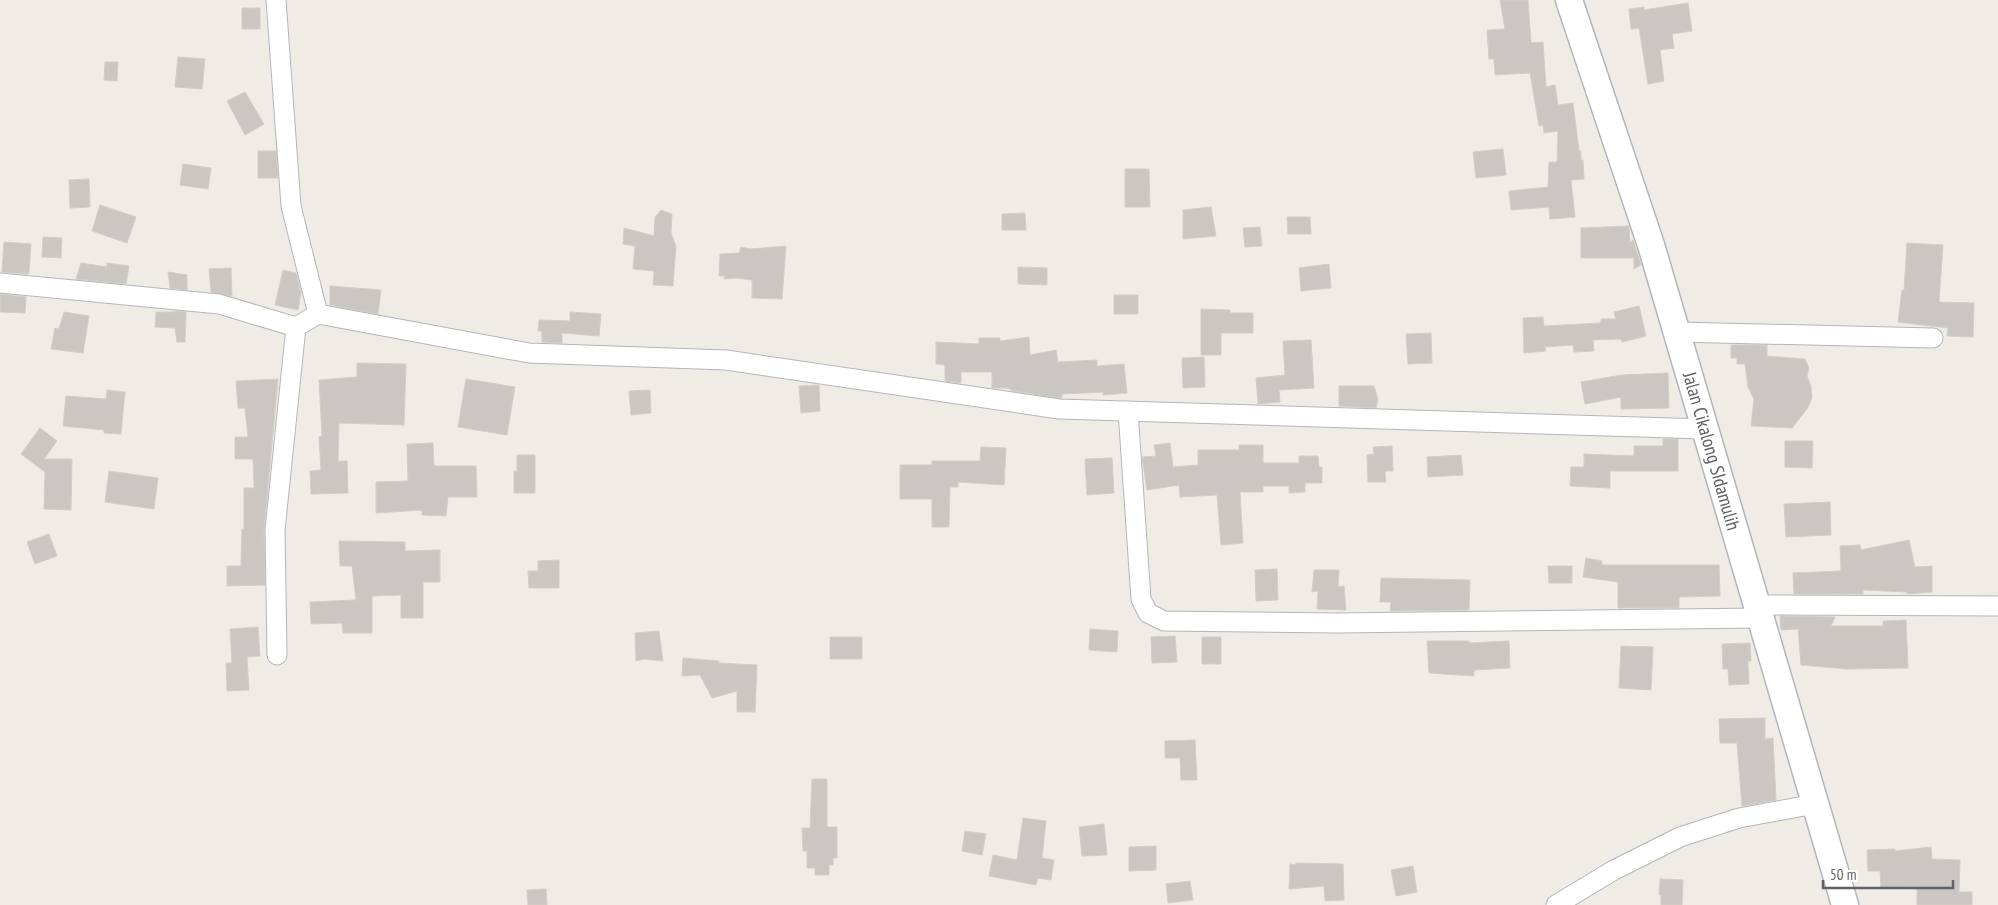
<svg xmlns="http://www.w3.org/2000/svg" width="1998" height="905" font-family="'PT Sans Narrow',sans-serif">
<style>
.building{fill:#cac7c2;stroke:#d3cec5}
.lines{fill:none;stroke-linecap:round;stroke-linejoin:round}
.street-casing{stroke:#b3b6b9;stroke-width:21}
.secondary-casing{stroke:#b2b5b9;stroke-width:29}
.street{stroke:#fff;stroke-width:19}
.secondary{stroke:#fff;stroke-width:26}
.labels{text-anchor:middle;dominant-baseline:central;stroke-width:4;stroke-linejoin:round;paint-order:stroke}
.street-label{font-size:19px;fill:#5e6165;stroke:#fff}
</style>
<rect width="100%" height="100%" fill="#efece6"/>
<path class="building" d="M1500 0H1528L1531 43 1543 42 1546 87 1555 85 1558 105 1573 103 1579 151H1581V160H1583L1584 179 1571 180 1575 217 1550 219 1549 207 1511 210 1509 191 1548 187 1549 162H1557L1558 131 1544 133 1543 125 1539 126 1530 73 1495 75 1494 59H1489L1487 30 1505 29Z
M1688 3 1692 31 1672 34 1674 48 1660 50 1664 81 1648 84 1639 28 1631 29 1629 9 1644 7V10Z
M242 8H260V29H242Z
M178 57 205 59 202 89 175 87Z
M105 62H118L117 81 104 80Z
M245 92 264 124 245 135 227 101Z
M1503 149 1506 175 1476 178 1473 152Z
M258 151H276L278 178H258Z
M183 164 211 168 208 189 180 185Z
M1125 169H1149L1150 207H1125Z
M89 179 90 207 70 208 69 180Z
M100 205 136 217 127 243 92 231Z
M1211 207 1216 236 1183 239V210Z
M661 210 672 214 671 233 676 246 673 286 653 285 654 271 633 269 635 246 623 244 624 228 654 236 655 217Z
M1025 213 1026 230H1002V214Z
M1287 217H1310L1311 234H1288Z
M1629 226 1630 243 1633 240 1641 265 1634 269V258H1581V228Z
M1260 227 1262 246 1245 247 1243 228Z
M43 237 62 238 61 258 42 257Z
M4 242 31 244 29 273 27 274 2 272Z
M1907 243 1943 245 1939 302 1974 303 1973 337 1947 336 1948 328 1898 322 1902 290 1904 291Z
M786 246 782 299 752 298V280L736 278 724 279 725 276H719L720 254 739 253 741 247 750 249Z
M81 263 107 267V263L129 266 126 284 76 279Z
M1329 264 1331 288 1301 291 1299 268Z
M1018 267 1047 268V285L1018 284Z
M231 268 232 296 211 292 209 269Z
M283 270 296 273 301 293 298 310 275 305Z
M168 272 187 275V290L170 288Z
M330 286 381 290 378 314 330 305Z
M0 294 26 297 25 313 0 312Z
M1114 295H1138V314H1114Z
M1639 306 1646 336 1622 342 1621 339 1593 340 1594 351 1574 352 1573 345 1545 347 1546 351 1524 353 1523 318 1543 317 1544 326 1601 323V319H1616L1614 312Z
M1201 309 1230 310V313H1253V333H1221V355H1201Z
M173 311 186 312 185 342H177L175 328 155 327 156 312H173Z
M64 312 89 316 83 353 51 349 55 328 59 329Z
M570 312 601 314 599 336 562 333V343L542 342V331H538L539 320 570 321Z
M1431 333 1432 363 1408 364 1406 334Z
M1029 337 1030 355 1056 350 1058 362 1097 360V366L1124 364 1127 393 1103 395V392L1062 394V398H1060L1013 391 1008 388H992V372H961V383L945 381V365L936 364V342L979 344V338H1000V341Z
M1311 340 1314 388 1279 390 1280 402 1258 404 1256 378 1285 375 1283 341Z
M1731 345H1767V356L1805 359 1809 368 1807 376 1811 387 1812 398 1807 409 1792 428 1751 426 1754 399 1748 387 1745 364H1737V358H1731Z
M1204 357 1205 387 1183 388 1182 358Z
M357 363 406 364 404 425 339 423 338 461H347L348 493 311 494 310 471 321 470 319 437 322 436 319 380 357 377Z
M1668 373 1669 408 1621 409V397L1585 404 1581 382 1622 375Z
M278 379 264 529 265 585 227 586V566H241L242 529H244V488H254L253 459H235V437H248L245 408H238L236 381Z
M466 379 515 387 507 435 458 427Z
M819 385 820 411 801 413 799 386Z
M1339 386H1374L1378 400 1376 408 1339 406Z
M107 390 125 392 121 434 104 433V430L63 426 66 396 106 399Z
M650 390 651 413 631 415 629 391Z
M40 428 57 441 44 459H72L71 510 44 509 45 472 21 454Z
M1663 439H1678V471H1610V488L1570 486 1571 467H1584V454L1634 456V446H1663Z
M1785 441H1813L1812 468 1785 467Z
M433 443 434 466H476L477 497H448L446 516 422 515V510L376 513V482L408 481 407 444Z
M1170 443 1173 467 1198 465V450H1239V445H1263V463H1299V456H1318L1319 467H1322V483H1305V492L1289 493V486H1263V492H1240L1243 543 1221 545 1217 495 1180 497 1179 485 1147 490 1142 457 1156 456 1154 445Z
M1392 446 1393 471H1385L1386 482H1368L1367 455 1374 454 1373 447Z
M981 447 1006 448 1004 485 958 482V487H950L949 527H932V499H900V465H932V461H980Z
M517 455H535V493H514V471H517Z
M1461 455 1463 475 1428 477 1427 457Z
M1112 458 1114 493 1087 495 1085 459Z
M109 471 158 478 154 509 105 502Z
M1830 502 1831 535 1786 537 1784 504Z
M49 534 57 556 35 564 27 542Z
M1909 540 1915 567 1932 566V592L1907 594V592L1863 590V594H1794L1793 573 1841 571 1840 546 1860 545 1861 550Z
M339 541 405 542V551L440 550V582H423V618H401V595L372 596V633H343L342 623 311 624 310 602 356 600 352 566H340Z
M1586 558 1602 561V565H1719L1720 596 1679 597V608H1618V582L1583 577Z
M559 560V588H529L528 571H538V561Z
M1548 566H1572V583H1549Z
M1277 569 1278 600 1256 601 1255 570Z
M1314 570H1339L1338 587 1344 586 1346 610 1317 609 1318 591 1312 592Z
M1381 578 1470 580 1469 610 1390 611 1391 602H1380Z
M1780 616 1835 617 1831 626H1883V621L1906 620 1908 668 1847 669 1801 665 1798 629 1781 630Z
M258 627 260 656 247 657 249 690 227 691 226 663H232L230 629Z
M1090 629 1118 631 1117 652 1089 650Z
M659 631 663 661 644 659 636 661 635 633Z
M1175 636 1177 662 1152 663 1151 637Z
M830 637H862V659H830Z
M1202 637H1221V664H1202Z
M1427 641H1469L1470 643 1509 641 1510 668 1474 670V676L1429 673Z
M1750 643 1751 661H1748L1749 684 1729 685 1728 669H1723L1722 644Z
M1621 646 1653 647 1651 690 1619 688Z
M683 658 719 661 718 663 757 665 755 712H737V691L712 698 700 675 682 676Z
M1765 718V739L1773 738 1776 800 1742 806 1737 743H1720L1719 719Z
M1195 740 1197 780H1181L1180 758H1165V741Z
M812 779H827V827H837V858H833V865H829V875H815V868H807V851H803L802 828H810Z
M1023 818 1046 821 1042 858 1054 860 1051 880 1038 878 1036 885 989 876 993 855 1017 860Z
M1104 824 1107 855 1082 856 1079 827Z
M965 831 986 834 982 855 962 851Z
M1156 846V870L1129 871V847Z
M1931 847 1932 859 1960 860 1959 892H1972V905H1917V887L1881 888 1880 871H1868L1867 850 1895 849V851Z
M1296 863 1343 864 1344 900 1325 901 1324 886 1289 889 1290 864 1296 865Z
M1413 866 1417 892 1396 896 1391 870Z
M1660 879 1683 880 1682 905H1661V895H1659Z
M1190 881 1193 900 1168 903 1166 884Z
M546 889 547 905H528L527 890Z"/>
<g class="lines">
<g class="street-casing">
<path id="street" d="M276 0 291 206 318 314
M0 283 219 304 296 327 318 314 529 353 726 360 1059 409 1705 429
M1677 332 1933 338
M1128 411 1141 599 1148 613 1164 621 1338 623 1761 618
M1757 605 1998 606
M277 655 275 530 296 327
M1556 905 1614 870 1680 837 1739 818 1815 804"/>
</g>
<g class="secondary-casing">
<path id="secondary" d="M1569 0 1651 245 1845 905"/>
</g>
<use href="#street" class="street"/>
<use href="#secondary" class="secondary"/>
</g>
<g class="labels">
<g class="street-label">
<text transform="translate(1712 451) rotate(74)">Jalan Cikalong SIdamulih</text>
</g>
</g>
<path d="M1823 880v8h130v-8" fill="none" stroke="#5e6165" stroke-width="2.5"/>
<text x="1830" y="880" font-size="15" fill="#5e6165" stroke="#ffffff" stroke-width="4" paint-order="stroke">50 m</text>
</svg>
